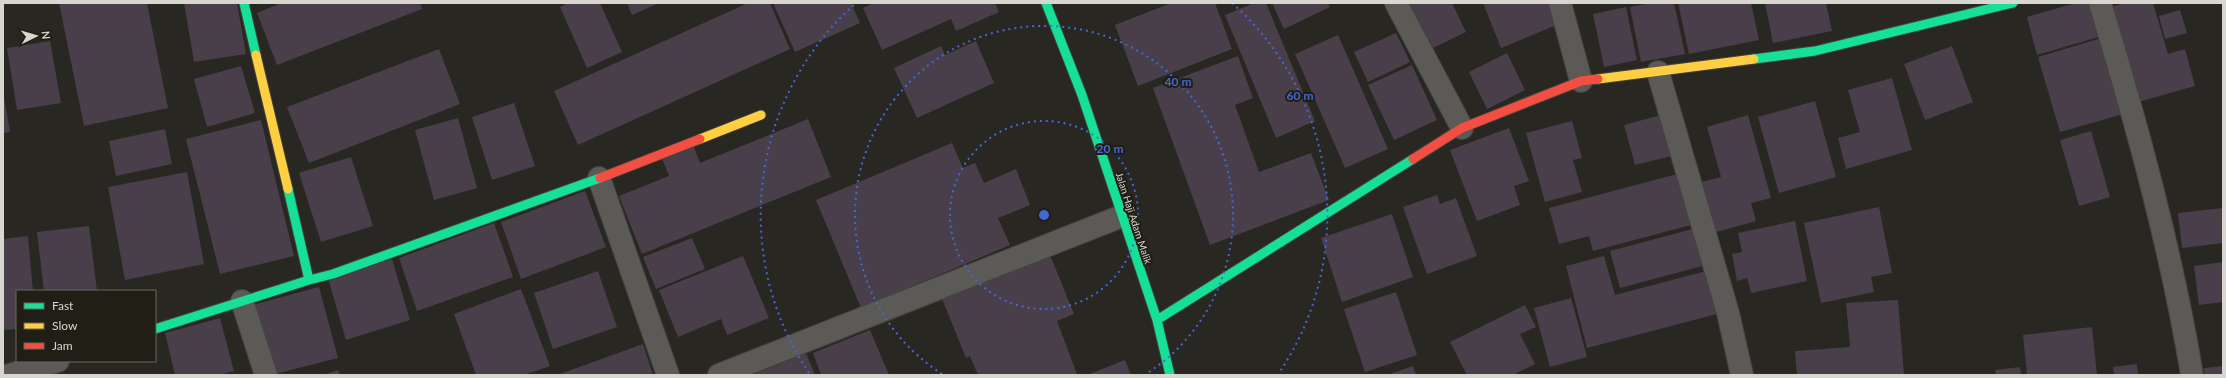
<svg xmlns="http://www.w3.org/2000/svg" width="2226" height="378" font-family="Lato,sans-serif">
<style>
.building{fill:#493f4a}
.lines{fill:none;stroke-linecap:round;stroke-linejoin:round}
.street-casing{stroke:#44433e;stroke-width:24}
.fast-casing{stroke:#44433e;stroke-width:11}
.slow-casing{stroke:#44433e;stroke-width:11}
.jam-casing{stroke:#44433e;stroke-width:11}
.street{stroke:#5b5a56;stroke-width:22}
.fast{stroke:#16e098;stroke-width:9}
.slow{stroke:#ffcf43;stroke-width:9}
.jam{stroke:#f24e42;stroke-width:9}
.ring{fill:none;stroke:#4269d6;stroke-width:2;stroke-dasharray:2 4}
.labels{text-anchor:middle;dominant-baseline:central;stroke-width:4;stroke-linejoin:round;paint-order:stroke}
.street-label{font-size:10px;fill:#d7d6cf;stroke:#211e15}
.centre{fill:#4269d6;stroke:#211e15;stroke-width:2}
.ring-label{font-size:12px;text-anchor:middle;font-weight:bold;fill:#4269d6;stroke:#211e15;stroke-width:4;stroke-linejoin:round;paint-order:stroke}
</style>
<rect width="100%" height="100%" fill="#282721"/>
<path class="building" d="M59 3H147L168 108 84 126Z
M184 3H237L246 54 194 62Z
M281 3H420L422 9 277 65 257 13Z
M568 3H600L622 52 587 68 560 7Z
M627 3H659L632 15Z
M748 3H770L790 49 578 145 554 91Z
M773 3H851L860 23 795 52Z
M874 3H995L999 12 956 31 951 19 882 50 863 8Z
M1171 3H1215L1232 49 1138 86 1115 25Z
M1254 3H1266L1315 121 1276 138 1225 15Z
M1272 3H1328L1330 7 1284 29Z
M1404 3H1452L1466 32 1427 51Z
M1483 3H1550L1559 24 1501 48Z
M1651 3H1674L1685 54 1641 62 1630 7Z
M1678 3H1751L1759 40 1689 54Z
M1765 3H1826L1832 31 1773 43Z
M2076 3H2095L2105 35 2037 55 2027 17Z
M2125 3H2153L2168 54 2185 49 2195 86 2135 103 2107 8Z
M1626 7 1637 60 1604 67 1593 14Z
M2180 10 2187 33 2165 39 2159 16Z
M1396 33 1410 62 1368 82 1354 52Z
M1338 35 1388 149 1345 168 1295 54Z
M2105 37 2127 113 2060 132 2038 57Z
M50 41 61 103 17 110 7 48Z
M976 41 994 83 917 118 894 68 941 46 945 55Z
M1952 46 1973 102 1925 120 1904 64Z
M439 49 460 104 309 163 287 107Z
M1507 53 1525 90 1487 109 1469 72Z
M1238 56 1253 98 1235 105 1259 172 1311 153 1329 200 1210 245 1153 88Z
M1412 65 1437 120 1394 140 1368 85Z
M241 66 255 113 207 127 194 79Z
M1892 78 1912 150 1846 169 1838 138 1860 132 1848 90Z
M3 91 10 132 3 133Z
M1815 101 1836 177 1779 193 1758 117Z
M514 103 535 166 492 180 472 117Z
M1661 115 1672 156 1635 165 1624 125Z
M1748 115 1771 198 1751 203 1756 221 1716 232 1702 182 1721 177 1707 127Z
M458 118 477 188 434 200 415 130Z
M808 119 831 177 642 254 619 196 669 176 661 156 693 144 700 163Z
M261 120 294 256 220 274 186 139Z
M1572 121 1582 158 1573 160 1582 192 1545 202 1526 133Z
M1509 128 1529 181 1514 186 1520 205 1477 221 1450 150Z
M165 129 172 164 116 176 109 141Z
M2091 131 2110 197 2079 206 2060 140Z
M952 143 963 168 975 163 984 183 1016 169 1030 205 998 218 1010 245 861 308 816 200Z
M351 157 373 226 321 242 299 173Z
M187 172 204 264 125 280 108 187Z
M1677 174 1691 225 1593 251 1589 236 1559 244 1549 208Z
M585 191 606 247 521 279 501 222Z
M1437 195 1440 204 1456 198 1477 256 1427 274 1403 207Z
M1879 207 1892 273 1871 277 1874 292 1821 303 1804 223Z
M2223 208V243L2182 248 2178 213Z
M1392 214 1413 277 1342 302 1321 238Z
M1795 221 1807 281 1751 293 1747 278 1737 281 1732 254 1742 252 1738 233Z
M494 223 513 277 417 311 399 258Z
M89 226 97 291H44L37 232Z
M1696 228 1706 265 1620 288 1610 251Z
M28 236 33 291H17V329L3 330V239Z
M692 238 705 269 656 289 643 257Z
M1048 250 1074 314 1057 321 1077 374 978 375 970 356 966 358 940 294Z
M743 256 769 318 727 335 721 319 678 337 659 290Z
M1604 256 1615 295 1706 271 1717 314 1587 348 1566 266Z
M392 259 410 320 346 340 328 278Z
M2223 262V302L2199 305 2194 266Z
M598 271 617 327 553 349 534 293Z
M319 287 338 358 271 375 252 305Z
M521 289 550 366 524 375H476L454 314Z
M1396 292 1417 355 1365 372 1344 309Z
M1571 298 1587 357 1550 367 1534 308Z
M1898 300 1904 375H1797L1795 351 1850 347 1846 303Z
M1525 305 1536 327 1520 334 1535 364 1513 375H1467L1450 342Z
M220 318 234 371 219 375H175L165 333Z
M2092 327 2097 375H2027L2023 335Z
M870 330 889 375H821L813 353Z
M643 344 653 375H557Z
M806 353 815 375H752Z
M1125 360 1131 375H1087Z
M2137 364 2138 375H2114L2113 367Z
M1413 366 1416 375H1387Z
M2223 366V375H2205L2204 368Z
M2020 367 2021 375H1996L1995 370Z
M338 370 340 375H324Z"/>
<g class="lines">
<g class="street-casing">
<path id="street" d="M1396 3 1462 128
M1560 3 1581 81
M2100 3C2137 125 2171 249 2192 375
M1658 72 1728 313 1742 375
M599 178 668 375
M242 301 266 375
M9 375 58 361
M719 375 1122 216"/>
</g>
<g class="fast-casing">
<path id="fast" d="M244 3 256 55
M1046 3 1082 95 1157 320 1170 375
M1754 59 1815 51 2013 3
M309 280 333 274 600 178
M1157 320 1413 159
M155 329 309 280 288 189"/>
</g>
<g class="slow-casing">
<path id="slow" d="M256 55 288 189
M1598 79 1754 59
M700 139 761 115"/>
</g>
<g class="jam-casing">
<path id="jam" d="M1413 159 1462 128 1581 81 1598 79
M600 178 700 139"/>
</g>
<use href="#street" class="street"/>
<use href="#fast" class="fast"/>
<use href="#slow" class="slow"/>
<use href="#jam" class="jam"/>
</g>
<g class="ring">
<circle cx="1044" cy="215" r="94"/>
<path d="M942 374A189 189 0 1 1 1146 374"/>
<path d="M809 373A283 283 0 0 1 856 3M1232 3A283 283 0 0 1 1279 373"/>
</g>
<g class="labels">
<g class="street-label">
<text transform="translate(1134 218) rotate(72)">Jalan Haji Adam Malik</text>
</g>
</g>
<circle cx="1044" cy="215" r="6" class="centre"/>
<g class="ring-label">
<text x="1178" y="86">40 m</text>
<text x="1300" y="100">60 m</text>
<text x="1110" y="153">20 m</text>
</g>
<rect width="2226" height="378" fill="none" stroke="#d7d6cf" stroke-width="8"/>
<rect x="16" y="290" width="140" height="72" fill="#211e15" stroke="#6a685f"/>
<rect x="24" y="303" width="20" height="6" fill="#16e098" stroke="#6a685f"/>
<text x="52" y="310" font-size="12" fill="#d7d6cf">Fast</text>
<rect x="24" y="323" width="20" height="6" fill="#ffcf43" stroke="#6a685f"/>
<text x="52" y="330" font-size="12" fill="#d7d6cf">Slow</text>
<rect x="24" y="343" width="20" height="6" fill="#f24e42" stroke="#6a685f"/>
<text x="52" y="350" font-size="12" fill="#d7d6cf">Jam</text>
<g transform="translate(36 36) rotate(85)" stroke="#211e15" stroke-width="3" paint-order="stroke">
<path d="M0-3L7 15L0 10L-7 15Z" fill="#d7d6cf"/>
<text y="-6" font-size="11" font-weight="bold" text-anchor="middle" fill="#d7d6cf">N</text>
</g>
</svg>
